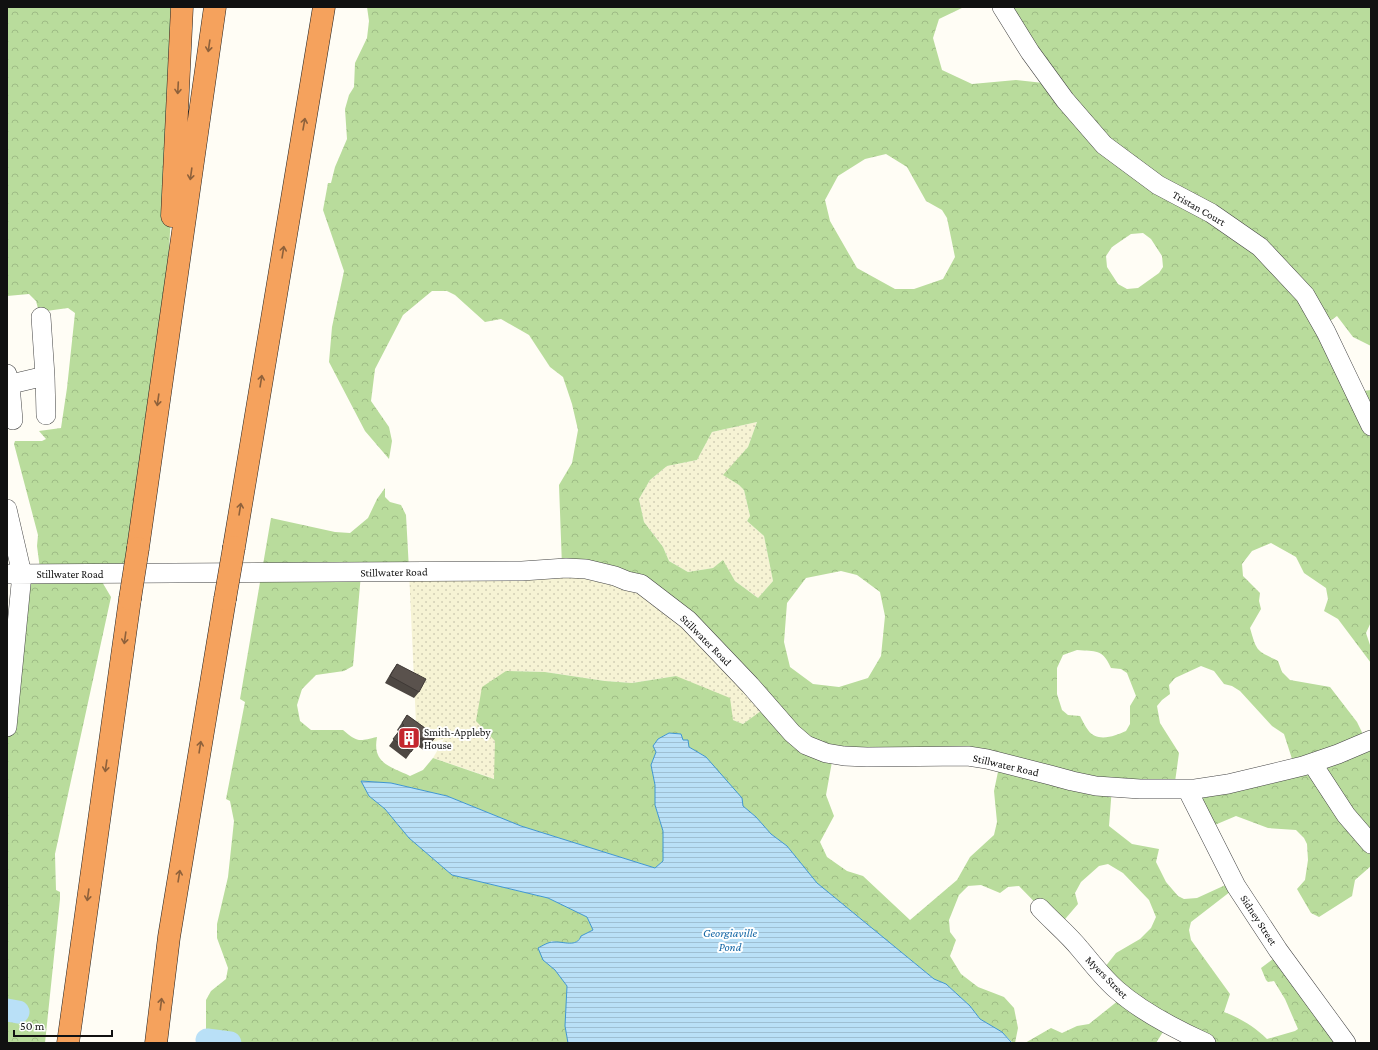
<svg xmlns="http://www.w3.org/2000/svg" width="1378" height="1050" font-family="'Crimson Pro',serif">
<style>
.farmland{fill:url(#farmland-dots)}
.forest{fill:url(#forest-crowns);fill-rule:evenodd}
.water{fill:url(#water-rules);stroke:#3f96cf}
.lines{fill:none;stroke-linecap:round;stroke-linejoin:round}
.river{stroke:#b9e0f7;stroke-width:23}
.minor-casing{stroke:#444;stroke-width:20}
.highway-casing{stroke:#222;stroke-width:23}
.minor{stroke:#fff;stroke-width:19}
.highway{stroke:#f5a25d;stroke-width:22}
.highway-bridge-casing{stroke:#222;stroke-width:23;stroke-linecap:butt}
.highway-bridge{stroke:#f5a25d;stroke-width:22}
.wall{fill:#4d4742}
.building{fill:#5a524d;stroke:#3f3936}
.oneway{stroke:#8e613b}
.labels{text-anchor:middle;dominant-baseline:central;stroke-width:4;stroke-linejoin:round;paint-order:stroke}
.street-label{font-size:11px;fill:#111;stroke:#fff}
.poi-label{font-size:11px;fill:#111;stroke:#fff;text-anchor:start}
.water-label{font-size:12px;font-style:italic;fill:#1768a6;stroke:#fff}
</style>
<defs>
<pattern id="farmland-dots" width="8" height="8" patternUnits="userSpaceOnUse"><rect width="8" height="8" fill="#f6f3d4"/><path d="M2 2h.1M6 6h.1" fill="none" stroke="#d2cfb5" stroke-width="1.8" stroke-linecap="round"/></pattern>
<pattern id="forest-crowns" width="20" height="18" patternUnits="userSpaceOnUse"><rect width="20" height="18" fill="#b9dc9c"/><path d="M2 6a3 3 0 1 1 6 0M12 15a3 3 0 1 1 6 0" fill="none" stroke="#9ebc85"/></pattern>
<pattern id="water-rules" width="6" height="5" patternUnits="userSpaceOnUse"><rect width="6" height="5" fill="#b9e0f7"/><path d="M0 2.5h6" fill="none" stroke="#9ebfd3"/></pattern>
</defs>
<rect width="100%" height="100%" fill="#fffdf5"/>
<path class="farmland" d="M757 422 748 447 724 475 739 485 744 490 750 516 747 521 764 536 773 581 758 598 735 581 723 561 713 568 688 572 669 561 663 547 644 522 639 499 650 480 667 466 697 460 712 432Z
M559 567 647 593 766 708 743 724 733 720 676 676 632 683 605 681 545 672 506 671 495 741V779L433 758 444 739 417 745 409 571Z"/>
<path class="forest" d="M7 7H182L166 307 133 569 98 575 111 597 55 854 56 890 60 892V899L45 1043H7V736L30 578 40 569 37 546 38 535 14 444 15 441H42L46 439 39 431 61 428 67 388 75 313 68 308 39 312 36 301 29 294 7 296Z
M367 7H964L939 19 933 38 942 70 972 84 1016 80 1062 85 1011 7H1371V346L1353 337 1337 316 1323 326 1355 392 1371 390V622L1366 633 1371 648V663L1338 619 1324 611 1328 599 1326 588 1304 573 1296 557 1271 543 1252 551 1242 564 1243 576 1260 593 1259 601 1261 609 1250 628C1257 652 1256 650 1278 661L1282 672 1290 680 1330 687 1357 722 1371 751V866L1355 880 1352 896 1319 917 1311 913 1297 889 1305 880 1308 860 1307 844 1304 838 1296 830 1268 828 1236 816 1210 827 1187 792 1294 765 1284 734 1272 726 1240 691 1232 686 1224 684 1214 671 1201 666 1175 678 1169 685 1170 694 1162 700 1157 706 1160 723 1179 753 1175 782 1112 787 1109 826 1132 844 1159 849 1156 862 1166 882 1178 896 1184 899 1197 898 1232 882 1235 888 1191 922 1189 930 1191 940 1230 994 1224 1012C1240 1018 1255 1027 1267 1039L1295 1031 1298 1029 1285 999 1274 981 1268 982 1266 980 1261 968 1281 953 1346 1043H1210L1168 1024 1156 1043H1025L1051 1028 1062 1033 1077 1026 1089 1024 1124 996 1101 972 1116 953 1140 939 1151 928 1156 917 1149 900 1123 873 1108 864 1099 866 1081 882 1075 893 1078 904 1060 925 1056 924 1019 886 1008 887 1000 893 981 885 968 886 959 895 949 920 950 932 956 940 950 956 961 974 978 987 1004 997 1014 1008 1018 1028 1015 1043H1013L1002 1032 980 1019 970 1006 946 984 934 979 817 883 787 846 771 834 756 817 743 806 706 757 689 747 683 740 681 734 669 733 658 739 656 752 651 765 655 785V805L663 831V861L655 868 521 826 447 796 391 783 361 781 369 796 385 809 409 838 452 875 548 898 587 917 593 930 581 936C577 948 561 942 551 941L543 960 555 970 567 986 565 1026 568 1043H206V1000L211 991 226 979 228 968 217 938V924L228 877 234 821 230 801 226 799 245 702 240 699 271 518 335 532 350 533 368 518 377 499 385 488V497L390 502 401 505 406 515 409 570 361 574 353 666 344 671 316 675 302 689 297 705 300 721 311 730H343C358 743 359 741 377 737 372 764 390 766 410 776L423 770 433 758 494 779 495 741 476 721 482 687 506 671 545 672 605 681 632 683 676 676 730 698 733 720 743 724 765 708 647 593 562 566 559 485 572 463 578 430 572 404 563 377 550 367 529 335 501 319 485 322 455 295 447 291H432L403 315 375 369 371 401 389 427 392 441 389 459 365 431 329 362 332 327 344 271 323 210 328 183H331L335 167 347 139 345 109 349 95 354 87 355 63 367 38 369 21ZM886 154 907 167 926 201 942 210 947 218 955 257 943 279 914 289H895L857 268 830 221 825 200 838 176 865 159ZM1143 233 1151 239 1162 256 1163 267 1159 273 1138 288 1127 289 1118 284 1107 267 1106 256 1112 247 1131 234ZM757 422 748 447 723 475 739 485 744 490 750 516 747 521 764 536 773 581 758 598 735 581 723 560 713 568 688 572 669 561 663 547 644 522 639 499 650 480 667 466 697 460 712 432ZM841 571 857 575 880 592 885 616 881 656 868 678 839 687 813 684 790 667 784 642 787 603 806 578ZM1077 650C1096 652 1102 648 1111 668L1121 669 1127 673 1136 696 1130 706V724L1126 731C1115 736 1097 743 1088 730 1085 726 1082 720 1080 716L1068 715 1062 710 1057 694V668L1063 655ZM833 756 1000 762 994 791 997 822 994 835 970 857 957 880 910 920 863 876 847 871 827 857 820 842 834 816 826 795Z"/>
<path class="water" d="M669 733 681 734 683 740H688L689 747 706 757 742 798 743 806 756 817 771 834 787 846 817 883 934 979 946 984 970 1006 980 1019 1002 1032 1012 1043H568L565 1026 567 986 555 970 543 960 538 948C542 946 548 942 553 942 563 941 577 948 581 936L593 930 587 917 548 898 452 875 409 838 385 809 369 796 361 781 391 783 447 796 521 826 655 868 663 861V831L655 805V785L651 765 656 752 653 746 658 739Z"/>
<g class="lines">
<path class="river" d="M7 1010 18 1012
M207 1040 230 1043"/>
<g class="minor-casing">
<path id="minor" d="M1002 7 1030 52 1065 100 1104 145 1158 185 1211 213 1260 247 1305 295 1326 332 1371 426
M7 374 10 385 13 420
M45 376 46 415
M7 385 45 376 41 317
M7 509 22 574 7 727
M7 574 522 571 566 568 586 569 615 576 627 581 641 584 688 620 750 685 792 733 806 745 826 753 844 756 867 757 968 756 987 759 1050 775 1072 781 1096 786 1140 789H1195L1228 784 1303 766 1338 754 1371 740
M1312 763 1346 815 1371 844
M1187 789 1236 886 1278 950 1346 1043
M1040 908C1053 922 1068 934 1080 949 1092 963 1103 978 1117 990 1142 1012 1175 1029 1206 1043"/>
</g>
<g class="highway-casing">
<path id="highway" d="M172 216 182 7
M234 547 324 7
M138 548 215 7
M68 1043 130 599
M156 1043 169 937 225 599"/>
</g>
<use href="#minor" class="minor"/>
<use href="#highway" class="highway"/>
<g class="highway-bridge-casing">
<path id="highway-bridge" d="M130 599 138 548
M225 599 234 547"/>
</g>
<use href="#highway-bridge" class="highway-bridge"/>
</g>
<path class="wall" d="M397 664 419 692 414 698 385 683 392 671Z
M407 715 436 736 425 751 416 745 406 759 389 746 399 732 397 730Z"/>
<path class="building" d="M397 664 426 679 419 692 390 676Z
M407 715 436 736 430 744 421 738 411 752 393 739 404 725 402 723Z"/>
<defs><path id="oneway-shaft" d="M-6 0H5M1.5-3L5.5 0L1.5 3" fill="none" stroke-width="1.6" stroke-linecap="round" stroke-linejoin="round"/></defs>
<g class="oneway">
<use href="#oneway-shaft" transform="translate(209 46) rotate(98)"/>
<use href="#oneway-shaft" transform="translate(178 88) rotate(93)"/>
<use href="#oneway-shaft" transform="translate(304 124) rotate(-80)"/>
<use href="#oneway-shaft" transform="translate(191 174) rotate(98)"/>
<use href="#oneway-shaft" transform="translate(283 252) rotate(-81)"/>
<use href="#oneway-shaft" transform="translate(261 381) rotate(-81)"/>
<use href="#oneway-shaft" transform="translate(158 400) rotate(98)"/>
<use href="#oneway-shaft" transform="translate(240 509) rotate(-81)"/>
<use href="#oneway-shaft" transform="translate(125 638) rotate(98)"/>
<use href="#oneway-shaft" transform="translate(200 747) rotate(-81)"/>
<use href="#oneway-shaft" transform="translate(106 766) rotate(98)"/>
<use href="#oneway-shaft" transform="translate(179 876) rotate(-81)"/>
<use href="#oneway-shaft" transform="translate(88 895) rotate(98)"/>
<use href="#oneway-shaft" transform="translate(161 1004) rotate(-83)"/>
</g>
<defs>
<g id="building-square" transform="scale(1.15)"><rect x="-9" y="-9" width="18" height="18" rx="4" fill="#c4262e" stroke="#fff"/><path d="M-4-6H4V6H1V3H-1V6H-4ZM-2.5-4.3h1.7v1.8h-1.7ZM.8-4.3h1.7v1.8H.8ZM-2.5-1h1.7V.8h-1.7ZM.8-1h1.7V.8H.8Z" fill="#fff"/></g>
</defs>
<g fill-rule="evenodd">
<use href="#building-square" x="409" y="738"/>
</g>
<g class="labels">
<g class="street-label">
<text transform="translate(1199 208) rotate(30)">Tristan Court</text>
<text transform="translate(394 572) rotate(-1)">Stillwater Road</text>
<text x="70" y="574">Stillwater Road</text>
<text transform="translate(706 640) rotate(45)">Stillwater Road</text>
<text transform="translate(1006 765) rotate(13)">Stillwater Road</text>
<text transform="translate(1259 920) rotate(57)">Sidney Street</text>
<text transform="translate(1107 977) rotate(45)">Myers Street</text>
</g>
<g class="poi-label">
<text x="424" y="732">Smith-Appleby<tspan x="424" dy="13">House</tspan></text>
</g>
<g class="water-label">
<text x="730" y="933">Georgiaville<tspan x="730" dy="14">Pond</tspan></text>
</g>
</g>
<rect width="1378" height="1050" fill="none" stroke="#111111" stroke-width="16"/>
<path d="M14 1030v6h98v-6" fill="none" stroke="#111111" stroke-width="2"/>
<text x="20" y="1030" font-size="12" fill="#111111" stroke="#ffffff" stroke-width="3" paint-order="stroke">50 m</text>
</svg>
